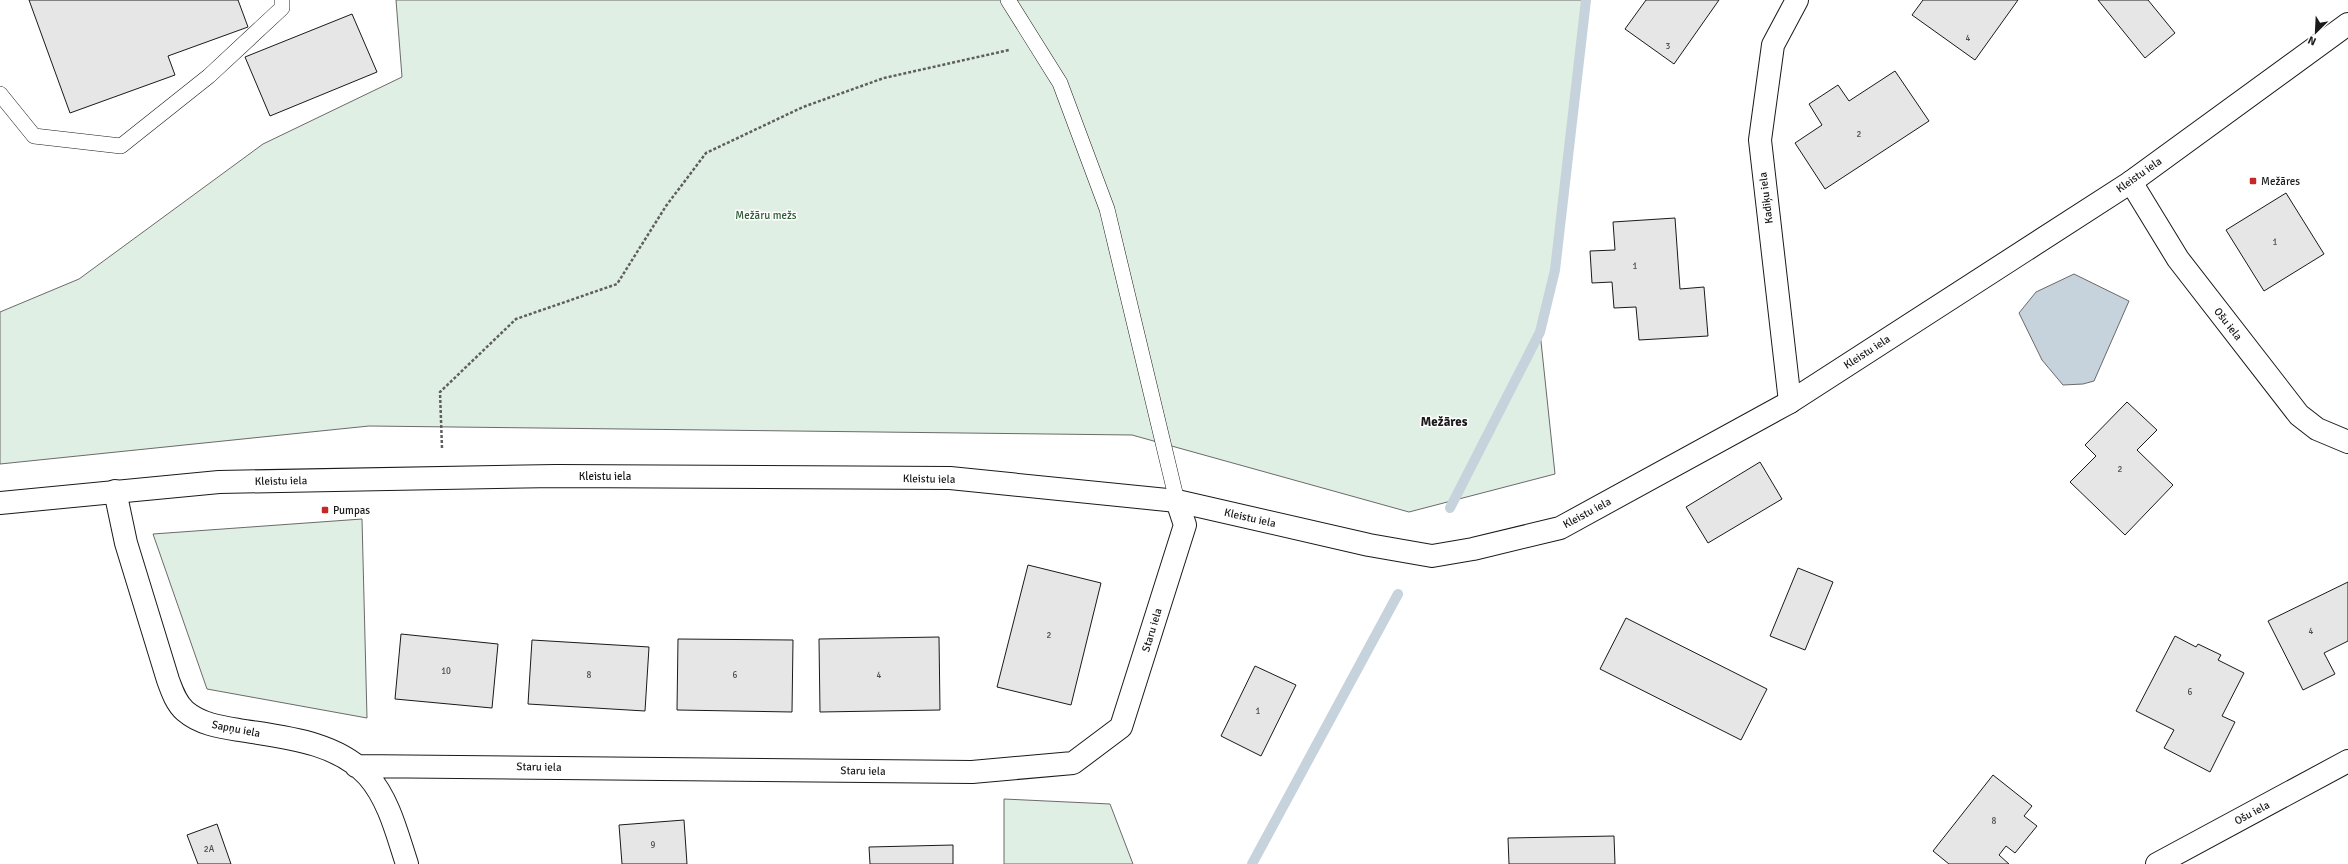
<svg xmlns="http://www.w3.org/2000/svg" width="2348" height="864" font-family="Signika,sans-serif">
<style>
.green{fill:#e0efe3;stroke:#6a6a6a}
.water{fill:#c6d2dc;stroke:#6a6a6a}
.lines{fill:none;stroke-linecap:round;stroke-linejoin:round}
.stream{stroke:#c6d2dc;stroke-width:10}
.building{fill:#e6e6e6;stroke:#1a1a1a}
.service-casing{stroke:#1a1a1a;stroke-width:16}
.minor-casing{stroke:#1a1a1a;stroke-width:24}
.tertiary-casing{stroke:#1a1a1a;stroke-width:24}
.path{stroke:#5f5f5f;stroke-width:2.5;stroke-dasharray:3 2;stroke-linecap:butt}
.service{stroke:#fff;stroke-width:15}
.minor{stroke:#fff;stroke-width:22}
.tertiary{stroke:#fff;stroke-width:22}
.poi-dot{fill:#c62828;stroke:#fff;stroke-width:1.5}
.labels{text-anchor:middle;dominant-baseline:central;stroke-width:3;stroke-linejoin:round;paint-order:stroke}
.number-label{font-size:9px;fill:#4d4d4d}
.street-label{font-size:11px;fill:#1a1a1a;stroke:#fff}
.poi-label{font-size:11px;fill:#1a1a1a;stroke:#fff;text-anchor:start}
.park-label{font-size:11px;fill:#2b5a34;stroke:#fff}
.quarter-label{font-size:13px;font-weight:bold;fill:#1a1a1a;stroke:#fff}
</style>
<rect width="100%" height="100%" fill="#fff"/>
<path class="green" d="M396 0H1586L1555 270 1540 332 1555 474 1409 512 1132 435 369 426 0 464V312L79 279 263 144 402 77Z
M362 519 367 718 207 689 153 534Z
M1004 799 1110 804 1133 864H1004Z"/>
<path class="water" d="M2074 274 2129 301 2094 381 2083 384 2063 385 2042 360 2019 313 2036 292Z"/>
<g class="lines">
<path class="stream" d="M1450 508 1540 332 1555 270 1586 0
M1252 864 1398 594"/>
</g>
<path class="building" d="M29 0H238L248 27 168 56 175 75 70 113Z
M1646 0H1719L1674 64 1625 29Z
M1923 0H2018L1975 60 1912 15Z
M2098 0H2148L2175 33 2145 58Z
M352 14 377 72 270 116 245 57Z
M1895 71 1929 121 1825 189 1795 143 1822 125 1809 104 1838 85 1849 101Z
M2286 193 2324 254 2264 291 2226 230Z
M1675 218 1680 289 1704 287 1708 336 1639 340 1636 307 1614 308 1612 282 1592 283 1590 251 1615 250 1613 222Z
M2127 402 2157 430 2137 450 2173 485 2125 535 2070 482 2096 456 2085 445Z
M1760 462 1782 499 1708 543 1686 507Z
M1028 565 1101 583 1071 705 997 687Z
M1798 568 1833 582 1805 650 1770 636Z
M2348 582V641L2324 653 2335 674 2303 690 2268 621Z
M1626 618 1767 689 1741 740 1600 669Z
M401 634 498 644 492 708 395 699Z
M2175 636 2196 647 2198 644 2221 655 2218 660 2244 673 2222 716 2235 722 2210 772 2164 748 2174 730 2136 711Z
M939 637 940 710 820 712 819 639Z
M678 639 793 640 792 712 677 710Z
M532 640 649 647 645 711 528 704Z
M1255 666 1296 685 1261 756 1221 736Z
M1993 775 2032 806 2024 816 2037 826 2015 853 2006 846 1999 855 2009 864H1949L1933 851Z
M684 820 687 864H622L619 825Z
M217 824 231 864H198L187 835Z
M1614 836 1615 864H1509L1508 838Z
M953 845V864H870L869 847Z"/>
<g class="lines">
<g class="service-casing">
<path id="service" d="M1008 0 1060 83 1107 209 1177 501
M0 94 34 136 121 146 209 76 282 8V0"/>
</g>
<g class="minor-casing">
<path id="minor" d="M2131 182 2178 259 2299 415 2317 429 2348 442
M1790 402 1760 140 1773 45 1797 0
M115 491 126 543 168 680C172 691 176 703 185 711 200 724 220 727 239 730 282 737 336 741 368 776 389 800 397 834 407 864
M356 766 972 772 1073 763 1121 727 1185 525 1177 501
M2157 864 2348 761"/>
</g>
<g class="tertiary-casing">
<path id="tertiary" d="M0 503 219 482 556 476 950 478 1177 501 1369 545 1432 556 1473 549 1560 528 1790 402 2131 182 2348 24"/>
</g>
<path class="path" d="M442 448 440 392 516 319 617 284 666 206 706 153 803 107 884 78 1009 50"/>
<use href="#service" class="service"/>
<use href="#minor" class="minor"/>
<use href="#tertiary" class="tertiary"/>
</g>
<g class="poi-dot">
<rect x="2249" y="177" width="8" height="8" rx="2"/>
<rect x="321" y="506" width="8" height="8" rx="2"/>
</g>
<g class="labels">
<g class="number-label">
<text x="1968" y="38">4</text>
<text x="1668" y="46">3</text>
<text x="1859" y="134">2</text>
<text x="2275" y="242">1</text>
<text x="1635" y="266">1</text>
<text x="2120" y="469">2</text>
<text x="2311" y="631">4</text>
<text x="1049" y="635">2</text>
<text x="446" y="671">10</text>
<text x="589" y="675">8</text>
<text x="735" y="675">6</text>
<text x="879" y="675">4</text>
<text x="2190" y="692">6</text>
<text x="1258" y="711">1</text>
<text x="1994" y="821">8</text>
<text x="653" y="845">9</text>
<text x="209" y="849">2A</text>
</g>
<g class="street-label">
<text transform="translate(2139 175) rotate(-35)">Kleistu iela</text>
<text transform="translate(1766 198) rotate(-97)">Kadiķu iela</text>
<text transform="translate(2228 324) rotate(52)">Ošu iela</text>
<text transform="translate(1867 352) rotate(-33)">Kleistu iela</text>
<text x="605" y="476">Kleistu iela</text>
<text transform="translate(929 479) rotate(1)">Kleistu iela</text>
<text transform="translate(281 481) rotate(-1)">Kleistu iela</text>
<text transform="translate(1587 513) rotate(-28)">Kleistu iela</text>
<text transform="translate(1250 518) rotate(13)">Kleistu iela</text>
<text transform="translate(1152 630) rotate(-73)">Staru iela</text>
<text transform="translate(236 729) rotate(11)">Sapņu iela</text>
<text transform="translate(539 767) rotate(1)">Staru iela</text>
<text transform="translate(863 771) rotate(1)">Staru iela</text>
<text transform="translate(2252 813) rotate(-28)">Ošu iela</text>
</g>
<g class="poi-label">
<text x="2261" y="181">Mežāres</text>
<text x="333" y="510">Pumpas</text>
</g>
<g class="park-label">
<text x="766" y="215">Mežāru mežs</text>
</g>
<g class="quarter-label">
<text x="1444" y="422">Mežāres</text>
</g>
</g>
<g transform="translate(2316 32) rotate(204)" stroke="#ffffff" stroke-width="3" paint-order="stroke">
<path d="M0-3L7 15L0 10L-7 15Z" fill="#1a1a1a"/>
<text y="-6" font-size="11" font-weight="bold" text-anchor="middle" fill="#1a1a1a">N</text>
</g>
</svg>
